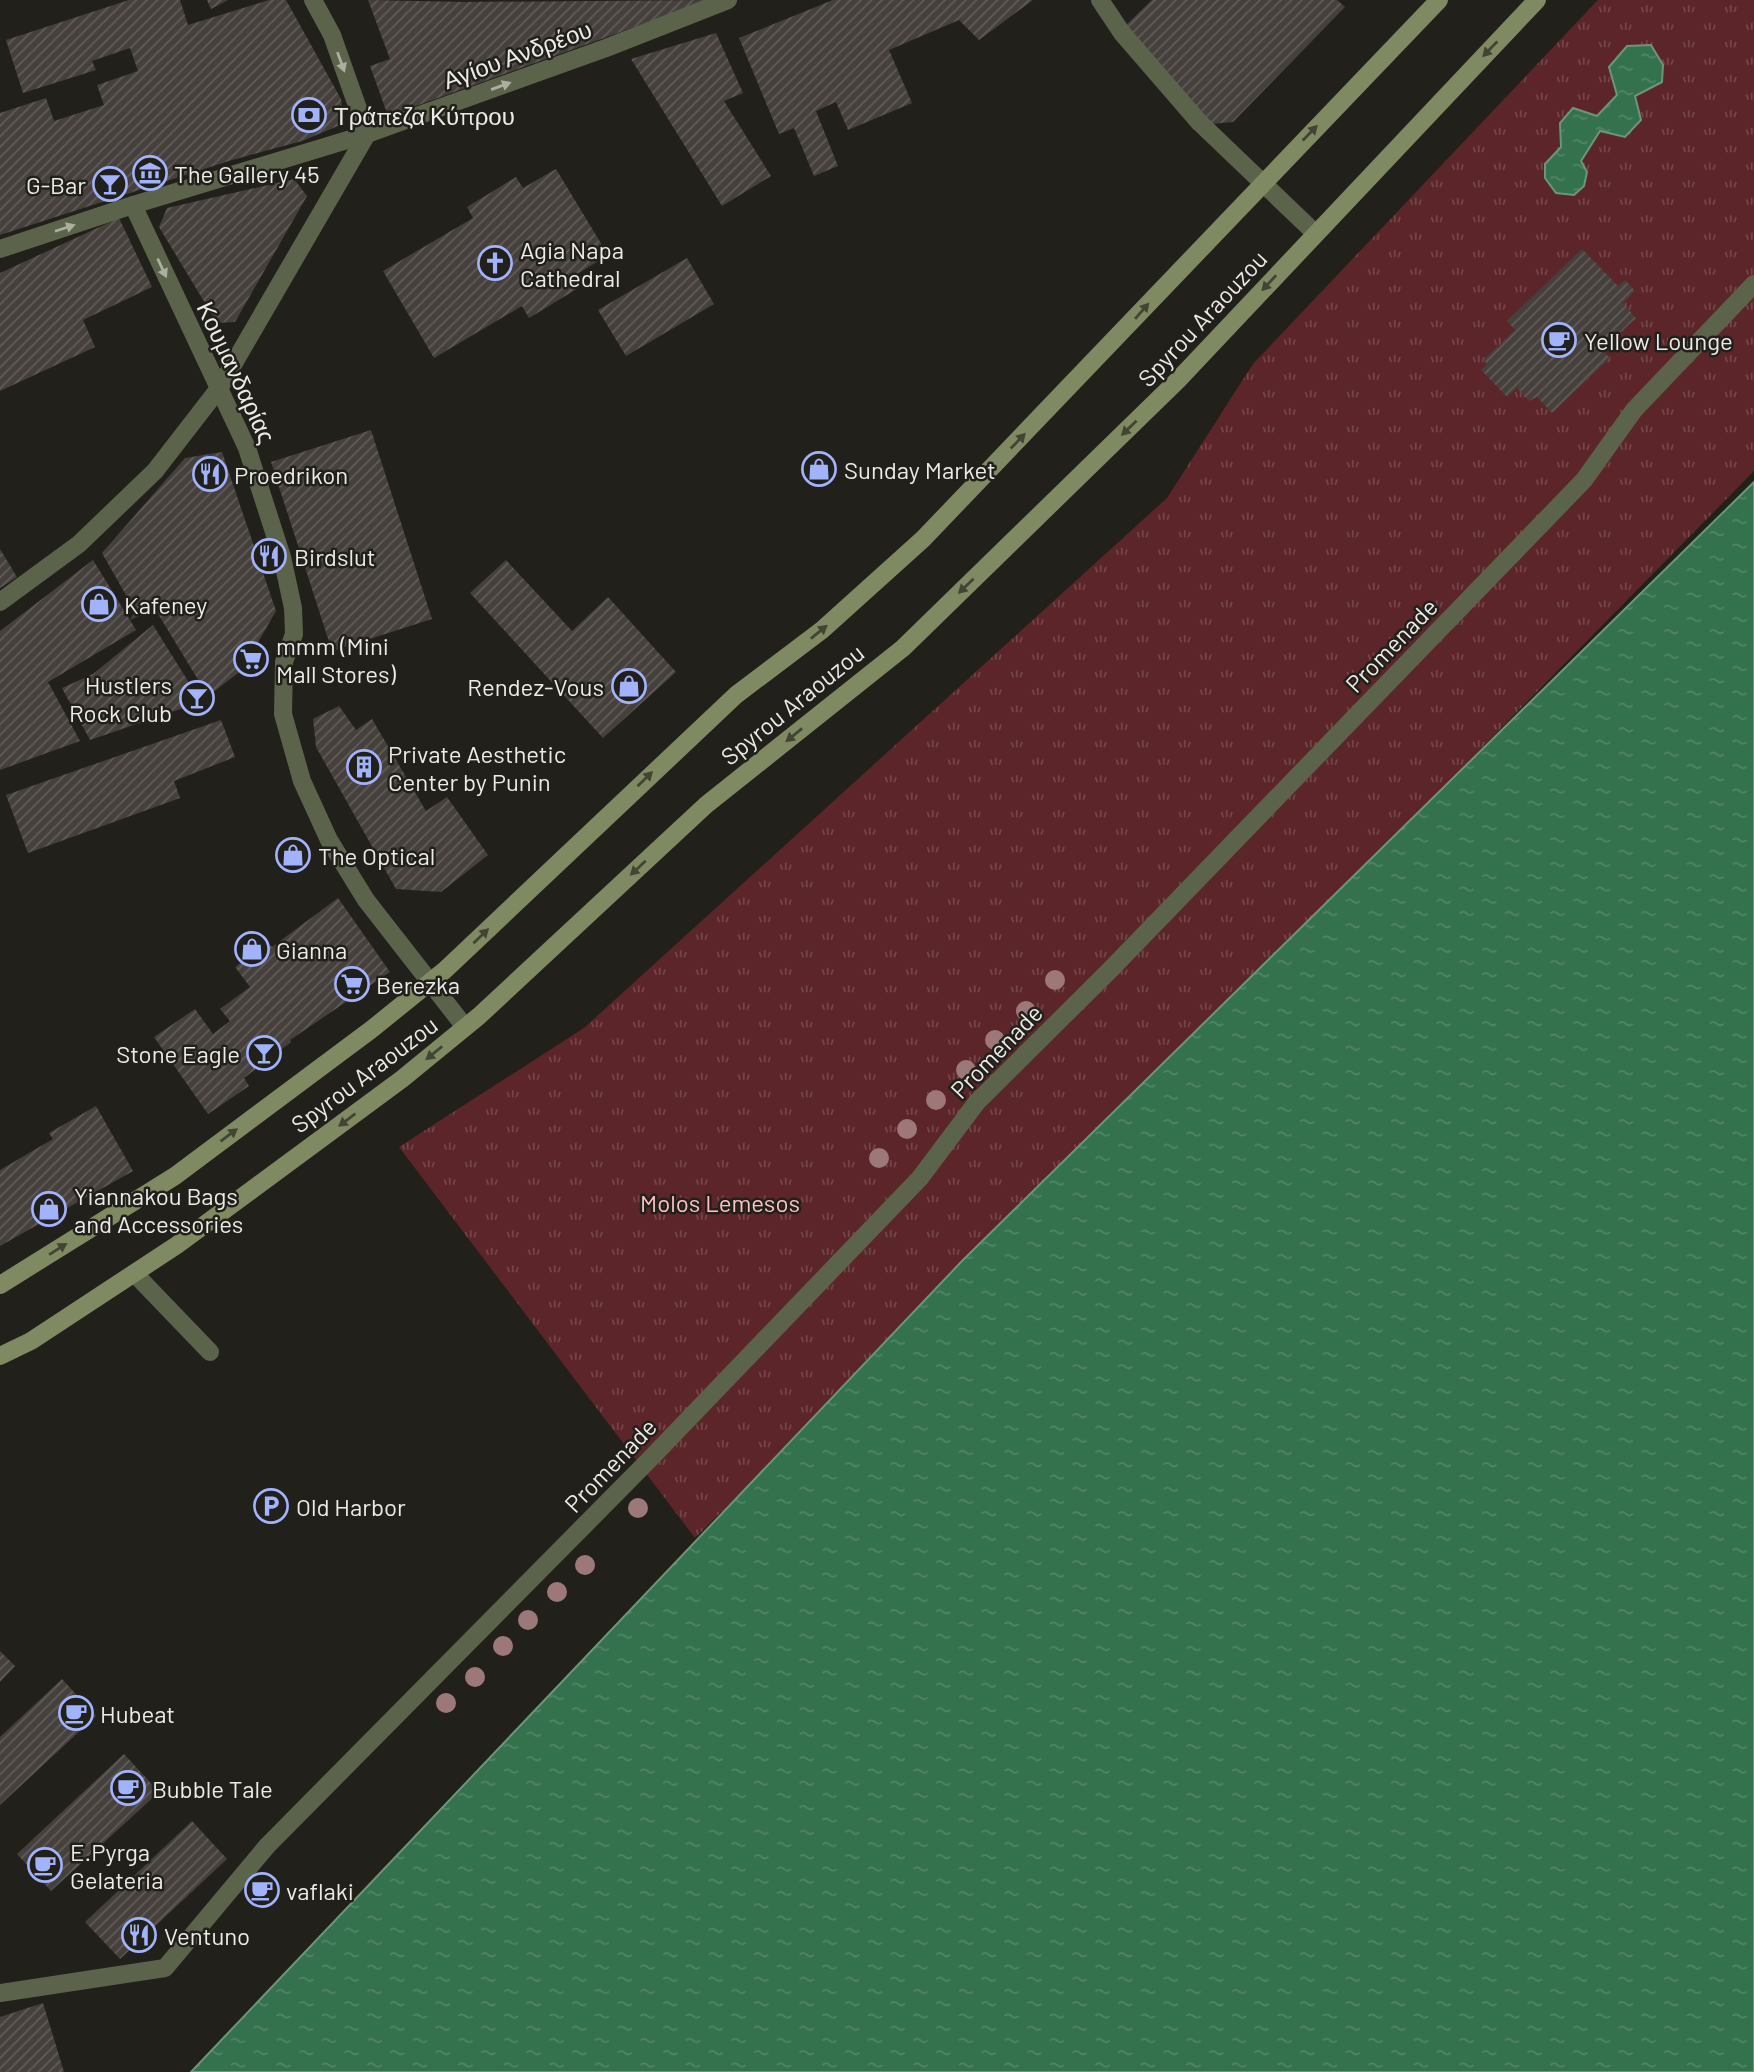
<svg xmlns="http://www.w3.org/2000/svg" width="1754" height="2072" font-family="Barlow,sans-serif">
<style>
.park{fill:url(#park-tufts)}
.water{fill:url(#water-ripples);stroke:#6c967c;stroke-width:2}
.building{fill:url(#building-hatch)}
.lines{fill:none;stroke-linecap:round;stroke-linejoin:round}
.service{stroke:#5c634b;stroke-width:18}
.pedestrian{stroke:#5c634b;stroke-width:18}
.minor{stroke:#5c634b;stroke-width:18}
.secondary{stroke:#7f8a62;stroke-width:18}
.tree{fill:#9c7978}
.oneway{fill:#434534}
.oneway2{fill:#acaea1}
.labels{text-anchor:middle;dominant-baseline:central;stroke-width:5;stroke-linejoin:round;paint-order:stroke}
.street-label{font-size:24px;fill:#edebe8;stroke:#22201b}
.poi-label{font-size:24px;fill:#edebe8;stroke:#22201b;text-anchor:start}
.park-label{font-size:24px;fill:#ffc2c4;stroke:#22201b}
</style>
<defs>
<pattern id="park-tufts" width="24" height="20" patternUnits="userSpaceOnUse" patternTransform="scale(1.75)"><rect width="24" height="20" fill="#5c252a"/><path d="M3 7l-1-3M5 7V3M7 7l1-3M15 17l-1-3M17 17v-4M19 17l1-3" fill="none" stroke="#744549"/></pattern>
<pattern id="water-ripples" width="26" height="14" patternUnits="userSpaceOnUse" patternTransform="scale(1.75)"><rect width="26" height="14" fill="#34714d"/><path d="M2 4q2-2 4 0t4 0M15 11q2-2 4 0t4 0" fill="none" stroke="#528567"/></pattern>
<pattern id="building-hatch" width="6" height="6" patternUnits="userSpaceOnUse" patternTransform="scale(1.75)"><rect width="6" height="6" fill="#46403d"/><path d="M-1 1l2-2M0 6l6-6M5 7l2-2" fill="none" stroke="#615c59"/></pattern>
</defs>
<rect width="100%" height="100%" fill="#22201b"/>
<path class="park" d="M1598 0H1754V471L1045 1192 695 1538 399 1147 584 1028 1167 498 1253 364Z"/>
<path class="water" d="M1651 45 1663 65 1662 82 1635 96 1641 120 1625 137 1600 131 1581 161 1587 172 1584 186 1574 195 1556 193 1545 178V164L1561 147 1560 123 1573 108 1597 116 1617 95 1609 67 1627 46Z
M1754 482V2072H191L962 1261Z"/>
<path class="building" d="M129 0H180L188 25 269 0H286L341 99 343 115 338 126 302 141 232 160 0 235V113L46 98 54 121 104 105 97 85 138 71 130 48 92 61 96 70 23 93 6 40Z
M207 0H228L211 9Z
M368 0 464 2 709 0 388 116 370 66 390 59Z
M833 0H1033L979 40 959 20 889 50 912 103 848 130 836 102 816 111 838 166 814 176 794 128 779 134 739 38Z
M1152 0H1337L1345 7 1233 122 1211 124 1126 25Z
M716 33 743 93 724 101 771 176 722 206 631 59Z
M556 169 608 255 574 276 580 287 529 318 522 306 434 358 383 271 473 218 467 207 516 177 523 188Z
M294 179 307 196 235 322 217 323 159 227 167 208Z
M119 218 152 287 83 320 95 347 0 391V273Z
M1582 249 1618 286 1625 280 1635 291 1623 303 1636 318 1602 350 1610 358 1552 413 1537 397 1529 401 1517 388 1507 397 1481 370 1487 364 1483 360 1515 330 1507 321Z
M687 258 714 304 626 356 598 310Z
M371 430 432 619 332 651 271 462Z
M222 452 276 611 242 670 208 696 155 609 130 620 136 630 48 682 80 741 0 770V631L93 560 130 620 135 611 102 553 185 458Z
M0 549 17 577 0 588Z
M506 560 572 631 608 597 676 672 603 738 470 593Z
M153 625 201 702 90 740 62 688 93 674Z
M339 706 356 730 372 719 426 811 447 797 488 855 441 892 396 889 316 747 313 719Z
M221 720 235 757 174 781 180 798 28 853 6 795Z
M338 898 390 972 290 1040 291 1042 244 1078 249 1086 208 1114 154 1037 195 1009 213 1034 230 1021 220 1009 250 987 235 967 268 943 272 947Z
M96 1106 133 1171 0 1246V1170L53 1139 49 1133Z
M0 1651 15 1666 0 1682Z
M62 1679 96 1716 0 1805V1737Z
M124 1754 159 1792 51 1891 17 1854Z
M192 1821 227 1859 120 1959 85 1922Z
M43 2003 64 2072H0V2017Z"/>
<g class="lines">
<path class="service" d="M1199 122 1315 233
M135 1274 210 1352
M0 1993 165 1968 267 1846"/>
<path class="pedestrian" d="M1100 0 1122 33 1199 122
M133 205 367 134
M0 602 79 544 155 471 220 387
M267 1846 650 1459 920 1178 977 1102 1111 969 1584 480 1634 410 1754 284"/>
<path class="minor" d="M313 0 332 35 367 134
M367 134 606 48 728 0
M0 249 133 205 247 448 282 557 293 608 294 634 284 662 283 714 302 781 329 840 366 900 465 1027
M220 387 367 134"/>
<path class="secondary" d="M0 1285 175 1176 372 1029 445 970 736 695 822 630 923 539 1439 0
M0 1356 31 1341 177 1245 402 1079 479 1016 706 805 903 648 1178 380 1537 0"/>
</g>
<g class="tree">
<circle cx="1055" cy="980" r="10"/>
<circle cx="1026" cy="1011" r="10"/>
<circle cx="995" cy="1040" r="10"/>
<circle cx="966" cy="1070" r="10"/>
<circle cx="936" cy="1100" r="10"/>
<circle cx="907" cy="1129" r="10"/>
<circle cx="879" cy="1158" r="10"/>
<circle cx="638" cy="1508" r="10"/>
<circle cx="585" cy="1565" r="10"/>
<circle cx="557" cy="1592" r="10"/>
<circle cx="528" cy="1620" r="10"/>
<circle cx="503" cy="1646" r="10"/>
<circle cx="475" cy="1677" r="10"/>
<circle cx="446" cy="1703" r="10"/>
</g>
<defs><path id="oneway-solid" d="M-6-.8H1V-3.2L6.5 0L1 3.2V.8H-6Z" transform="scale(1.75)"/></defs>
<g class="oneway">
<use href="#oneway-solid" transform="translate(1490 49) rotate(134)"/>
<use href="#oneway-solid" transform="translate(1310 133) rotate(-46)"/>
<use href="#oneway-solid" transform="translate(1269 283) rotate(133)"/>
<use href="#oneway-solid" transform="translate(1142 311) rotate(-49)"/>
<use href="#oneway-solid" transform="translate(1129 428) rotate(136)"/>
<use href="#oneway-solid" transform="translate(1018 441) rotate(-46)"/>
<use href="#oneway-solid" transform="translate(966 586) rotate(136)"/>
<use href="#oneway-solid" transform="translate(819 632) rotate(-39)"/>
<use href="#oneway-solid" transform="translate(794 735) rotate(141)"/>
<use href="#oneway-solid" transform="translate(645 779) rotate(-44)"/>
<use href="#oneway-solid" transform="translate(638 868) rotate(137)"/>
<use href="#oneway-solid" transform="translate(481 936) rotate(-44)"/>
<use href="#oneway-solid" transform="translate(434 1053) rotate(141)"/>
<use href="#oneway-solid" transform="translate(347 1120) rotate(143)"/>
<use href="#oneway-solid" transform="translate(229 1135) rotate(-37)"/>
<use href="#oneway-solid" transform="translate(58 1249) rotate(-32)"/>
</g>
<g class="oneway2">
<use href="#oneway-solid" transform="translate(341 62) rotate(70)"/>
<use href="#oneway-solid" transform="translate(501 86) rotate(-20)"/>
<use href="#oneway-solid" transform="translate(65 228) rotate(-18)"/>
<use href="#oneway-solid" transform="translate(162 268) rotate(65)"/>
</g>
<defs>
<g id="bank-ring" transform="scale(1.75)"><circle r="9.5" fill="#22201b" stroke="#a1b3fd" stroke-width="1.5"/><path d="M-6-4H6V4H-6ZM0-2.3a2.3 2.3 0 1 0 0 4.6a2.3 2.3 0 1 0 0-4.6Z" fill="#a1b3fd"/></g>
<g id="museum-ring" transform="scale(1.75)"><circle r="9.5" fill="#22201b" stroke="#a1b3fd" stroke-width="1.5"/><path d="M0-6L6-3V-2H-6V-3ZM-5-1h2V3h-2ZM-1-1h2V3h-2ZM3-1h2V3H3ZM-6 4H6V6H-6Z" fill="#a1b3fd"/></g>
<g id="bar-ring" transform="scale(1.75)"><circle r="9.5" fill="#22201b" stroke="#a1b3fd" stroke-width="1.5"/><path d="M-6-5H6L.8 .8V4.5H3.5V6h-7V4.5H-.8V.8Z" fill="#a1b3fd"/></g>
<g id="church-ring" transform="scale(1.75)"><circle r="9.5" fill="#22201b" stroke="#a1b3fd" stroke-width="1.5"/><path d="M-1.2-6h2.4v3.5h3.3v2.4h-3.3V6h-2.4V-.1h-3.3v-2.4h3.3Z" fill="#a1b3fd"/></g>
<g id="cafe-ring" transform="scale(1.75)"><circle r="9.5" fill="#22201b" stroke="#a1b3fd" stroke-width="1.5"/><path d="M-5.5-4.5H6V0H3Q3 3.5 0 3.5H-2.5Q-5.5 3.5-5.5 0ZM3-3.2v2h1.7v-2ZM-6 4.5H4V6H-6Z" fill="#a1b3fd"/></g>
<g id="shop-ring" transform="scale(1.75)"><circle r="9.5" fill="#22201b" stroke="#a1b3fd" stroke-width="1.5"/><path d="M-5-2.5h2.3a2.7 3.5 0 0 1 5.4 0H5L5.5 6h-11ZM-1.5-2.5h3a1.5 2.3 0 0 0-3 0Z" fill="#a1b3fd"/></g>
<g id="restaurant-ring" transform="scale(1.75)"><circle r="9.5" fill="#22201b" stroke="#a1b3fd" stroke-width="1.5"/><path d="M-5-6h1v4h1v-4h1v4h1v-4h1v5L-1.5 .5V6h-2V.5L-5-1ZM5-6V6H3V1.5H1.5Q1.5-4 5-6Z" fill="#a1b3fd"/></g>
<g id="supermarket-ring" transform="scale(1.75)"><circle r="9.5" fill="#22201b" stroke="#a1b3fd" stroke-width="1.5"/><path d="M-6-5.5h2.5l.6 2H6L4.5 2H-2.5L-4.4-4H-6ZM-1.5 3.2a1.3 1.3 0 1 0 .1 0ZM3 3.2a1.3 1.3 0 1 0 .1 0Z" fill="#a1b3fd"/></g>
<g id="building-ring" transform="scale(1.75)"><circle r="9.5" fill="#22201b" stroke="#a1b3fd" stroke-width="1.5"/><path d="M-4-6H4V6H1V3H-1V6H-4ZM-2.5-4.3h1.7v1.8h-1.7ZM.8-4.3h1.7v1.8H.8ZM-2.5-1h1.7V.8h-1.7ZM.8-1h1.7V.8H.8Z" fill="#a1b3fd"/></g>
<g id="parking-ring" transform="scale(1.75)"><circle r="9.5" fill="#22201b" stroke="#a1b3fd" stroke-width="1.5"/><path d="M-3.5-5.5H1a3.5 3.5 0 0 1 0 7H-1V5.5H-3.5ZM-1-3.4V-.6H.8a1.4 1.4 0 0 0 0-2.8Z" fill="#a1b3fd"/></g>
</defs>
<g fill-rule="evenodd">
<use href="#bank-ring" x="309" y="115"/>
<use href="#museum-ring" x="150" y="173"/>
<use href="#bar-ring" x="110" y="184"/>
<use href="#church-ring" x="495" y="263"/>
<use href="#cafe-ring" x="1559" y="340"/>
<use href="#shop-ring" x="819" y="469"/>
<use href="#restaurant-ring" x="210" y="474"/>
<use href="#restaurant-ring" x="269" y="556"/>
<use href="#shop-ring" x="99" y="604"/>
<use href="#supermarket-ring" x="251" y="659"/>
<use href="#shop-ring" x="629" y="686"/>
<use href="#bar-ring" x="197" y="698"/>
<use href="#building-ring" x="364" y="767"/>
<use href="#shop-ring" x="293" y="855"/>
<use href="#shop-ring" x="252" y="949"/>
<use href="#supermarket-ring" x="352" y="984"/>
<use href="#bar-ring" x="264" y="1053"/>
<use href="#shop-ring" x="49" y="1209"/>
<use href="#parking-ring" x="271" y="1506"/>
<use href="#cafe-ring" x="76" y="1713"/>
<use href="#cafe-ring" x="128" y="1788"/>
<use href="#cafe-ring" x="45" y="1865"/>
<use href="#cafe-ring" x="262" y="1890"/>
<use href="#restaurant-ring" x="139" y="1935"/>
</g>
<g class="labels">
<g class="street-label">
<text transform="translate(517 54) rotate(-20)">Αγίου Ανδρέου</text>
<text transform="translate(1202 318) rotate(-47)">Spyrou Araouzou</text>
<text transform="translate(237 372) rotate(65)">Κουμανδαρίας</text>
<text transform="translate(1391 645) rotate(-46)">Promenade</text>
<text transform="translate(792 704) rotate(-39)">Spyrou Araouzou</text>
<text transform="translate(996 1051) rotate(-46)">Promenade</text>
<text transform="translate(364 1074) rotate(-37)">Spyrou Araouzou</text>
<text transform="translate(610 1465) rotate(-46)">Promenade</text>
</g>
<g class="poi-label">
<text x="334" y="115">Τράπεζα Κύπρου</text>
<text x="174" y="173">The Gallery 45</text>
<text x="86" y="184" text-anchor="end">G-Bar</text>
<text x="520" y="249">Agia Napa<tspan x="520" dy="28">Cathedral</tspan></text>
<text x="1584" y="340">Yellow Lounge</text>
<text x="844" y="469">Sunday Market</text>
<text x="234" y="474">Proedrikon</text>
<text x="294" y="556">Birdslut</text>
<text x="124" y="604">Kafeney</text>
<text x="276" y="645">mmm (Mini<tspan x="276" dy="28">Mall Stores)</tspan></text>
<text x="172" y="684" text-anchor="end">Hustlers<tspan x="172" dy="28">Rock Club</tspan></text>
<text x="604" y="686" text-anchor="end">Rendez-Vous</text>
<text x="388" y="753">Private Aesthetic<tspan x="388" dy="28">Center by Punin</tspan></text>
<text x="318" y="855">The Optical</text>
<text x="276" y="949">Gianna</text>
<text x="376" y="984">Berezka</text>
<text x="240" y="1053" text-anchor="end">Stone Eagle</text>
<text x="74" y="1195">Yiannakou Bags<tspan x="74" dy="28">and Accessories</tspan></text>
<text x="296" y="1506">Old Harbor</text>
<text x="100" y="1713">Hubeat</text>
<text x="152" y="1788">Bubble Tale</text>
<text x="70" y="1851">E.Pyrga<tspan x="70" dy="28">Gelateria</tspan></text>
<text x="286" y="1890">vaflaki</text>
<text x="164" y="1935">Ventuno</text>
</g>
<g class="park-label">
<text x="720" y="1202">Molos Lemesos</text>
</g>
</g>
</svg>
